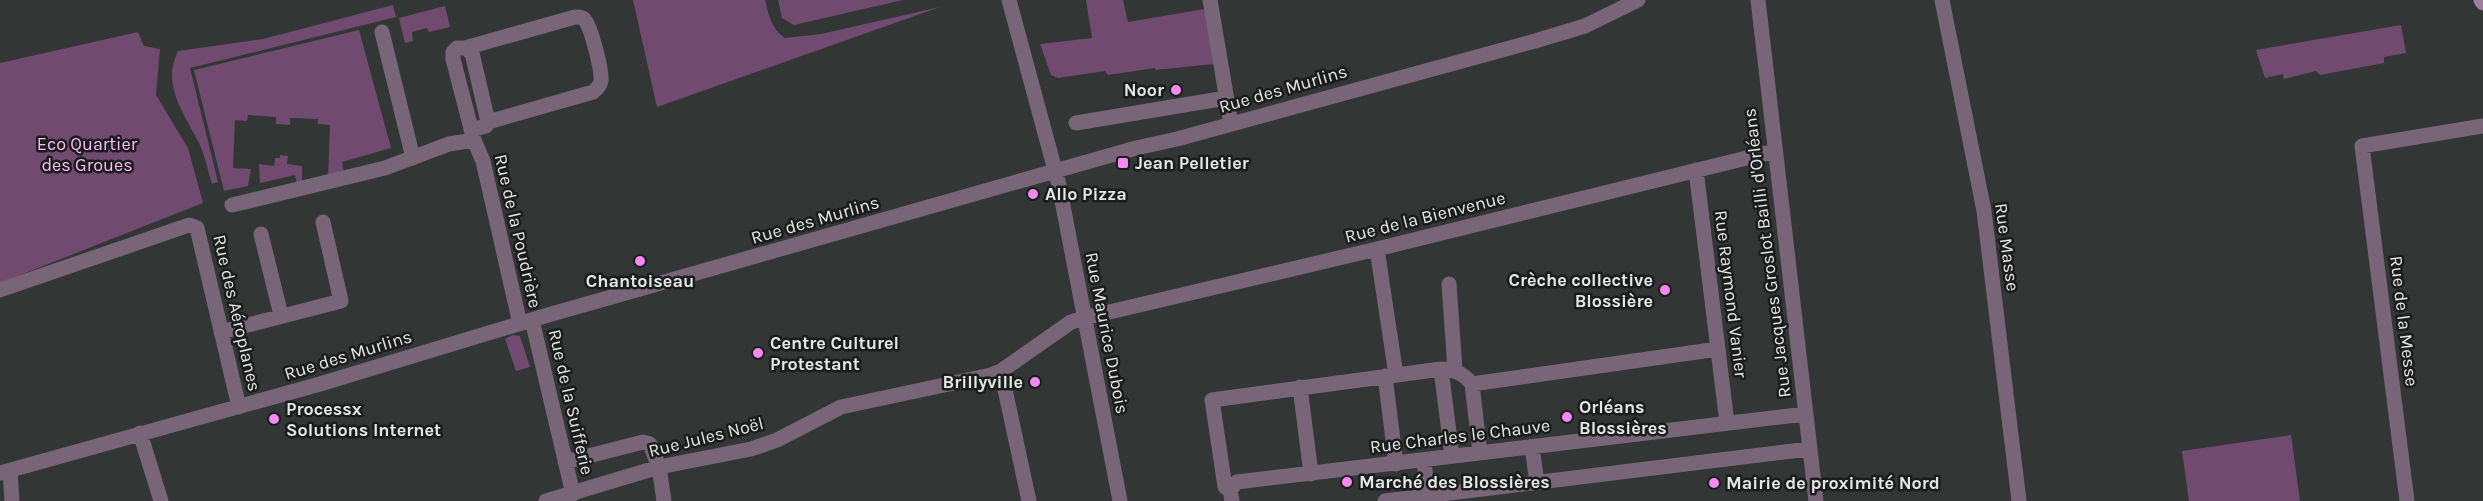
<svg xmlns="http://www.w3.org/2000/svg" width="2483" height="501" font-family="Karla,sans-serif">
<style>
.green{fill:#704b6f}
.lines{fill:none;stroke-linecap:round;stroke-linejoin:round}
.street{stroke:#786577;stroke-width:15}
.secondary{stroke:#9e809d;stroke-width:15}
.poi-dot{fill:#f38af2;stroke:#1b1d1c;stroke-width:2}
.labels{text-anchor:middle;dominant-baseline:central;stroke-width:5;stroke-linejoin:round;paint-order:stroke}
.street-label{font-size:18px;fill:#e5e7e7;stroke:#1b1d1c}
.poi-label{font-size:18px;font-weight:bold;fill:#e5e7e7;stroke:#1b1d1c;text-anchor:start}
.park-label{font-size:18px;fill:#fcbafa;stroke:#1b1d1c}
</style>
<rect width="100%" height="100%" fill="#323635"/>
<path class="green" d="M633 0H765C769 16 771 28 785 38L821 34 940 7 657 107Z
M778 0H903L794 25 782 18Z
M1086 0H1123L1128 22 1205 9 1214 64 1155 70V68L1108 75 1105 71 1058 78 1051 75 1040 44 1092 38Z
M393 5 396 17 190 68 218 182 212 184C208 171 205 156 199 143 184 113 161 85 178 51L263 39Z
M445 6 450 27 429 32 427 28 412 32 413 41 405 43 399 18Z
M2401 25 2406 53 2384 57V63L2320 75 2316 71 2284 79 2283 74 2265 78 2256 50Z
M359 30 391 148 342 162 344 173 328 178 330 125 318 124V119L290 118V125L276 124V117L248 115 247 121 235 120 233 168 251 169 248 186 224 191 194 70Z
M138 32 144 46 160 49 156 95 188 148 203 203 0 283V63Z
M280 155 288 156 287 164 302 166V183L297 184 295 175 260 183 259 164 274 166 275 158H280Z
M513 335 520 336 530 367 516 371 505 339Z
M2291 435 2300 501H2189L2182 451Z"/>
<g class="lines">
<path class="street" d="M1009 0 1059 185 1120 501
M1210 0 1231 124
M1758 0 1816 501
M1942 0 1984 211 2019 501
M382 32 413 158
M465 48 575 17C580 17 580 16 584 19 591 26 602 70 601 81 600 86 597 89 593 92L488 122
M1076 123 1226 98
M471 130 486 126 488 122 472 53 465 48H457L453 52V59L474 140
M1696 170 1727 423
M232 205 385 168 449 144 474 140 483 161 520 324
M261 234 281 315
M1377 249 1396 375
M1449 284 1455 370
M0 290 189 225 197 228 239 407
M532 320 573 494
M221 332 341 301 323 222
M1441 369 1452 456
M1001 371 1029 501
M1385 376 1396 464
M1472 384 1480 453
M1300 387 1311 474
M140 433 161 501
M1532 447 1537 483
M1424 460 1428 501
M565 462 643 442 650 444 659 467 664 501
M10 471 12 501
M0 473 320 384 548 315 1136 148 1177 139 1535 41 1585 26 1638 0
M1230 490 1237 482 1805 414
M546 501 659 467 751 449 777 440 841 407 991 375 1001 371 1071 322 1084 318 1377 249 1775 151
M1232 501 1230 490 1225 487 1212 400 1441 369C1455 370 1463 373 1472 384L1718 349
M1385 501 1809 449
M2407 501 2362 146 2483 126"/>
<path class="secondary" d="M2481 0 2483 3"/>
</g>
<g class="poi-dot">
<circle cx="1176" cy="90" r="6"/>
<rect x="1117" y="157" width="12" height="12" rx="3"/>
<circle cx="1033" cy="194" r="6"/>
<circle cx="640" cy="261" r="6"/>
<circle cx="1665" cy="290" r="6"/>
<circle cx="758" cy="353" r="6"/>
<circle cx="1035" cy="382" r="6"/>
<circle cx="1567" cy="417" r="6"/>
<circle cx="274" cy="419" r="6"/>
<circle cx="1347" cy="482" r="6"/>
<circle cx="1714" cy="483" r="6"/>
</g>
<g class="labels">
<g class="street-label">
<text transform="translate(1283 89) rotate(-16)">Rue des Murlins</text>
<text transform="translate(1425 217) rotate(-14)">Rue de la Bienvenue</text>
<text transform="translate(815 220) rotate(-16)">Rue des Murlins</text>
<text transform="translate(518 231) rotate(77)">Rue de la Poudrière</text>
<text transform="translate(2007 247) rotate(82)">Rue Masse</text>
<text transform="translate(1767 253) rotate(-97)">Rue Jacques Groslot Bailli d'Orléans</text>
<text transform="translate(1731 294) rotate(83)">Rue Raymond Vanier</text>
<text transform="translate(237 313) rotate(77)">Rue des Aéroplanes</text>
<text transform="translate(2404 321) rotate(83)">Rue de la Messe</text>
<text transform="translate(1107 333) rotate(79)">Rue Maurice Dubois</text>
<text transform="translate(348 355) rotate(-17)">Rue des Murlins</text>
<text transform="translate(571 402) rotate(77)">Rue de la Suifferie</text>
<text transform="translate(1460 436) rotate(-7)">Rue Charles le Chauve</text>
<text transform="translate(706 437) rotate(-14)">Rue Jules Noël</text>
</g>
<g class="poi-label">
<text x="1164" y="90" text-anchor="end">Noor</text>
<text x="1135" y="163">Jean Pelletier</text>
<text x="1045" y="194">Allo Pizza</text>
<text x="1653" y="280" text-anchor="end">Crèche collective<tspan x="1653" dy="21">Blossière</tspan></text>
<text x="640" y="281" text-anchor="middle">Chantoiseau</text>
<text x="770" y="343">Centre Culturel<tspan x="770" dy="21">Protestant</tspan></text>
<text x="1023" y="382" text-anchor="end">Brillyville</text>
<text x="1579" y="407">Orléans<tspan x="1579" dy="21">Blossières</tspan></text>
<text x="286" y="409">Processx<tspan x="286" dy="21">Solutions Internet</tspan></text>
<text x="1359" y="482">Marché des Blossières</text>
<text x="1726" y="483">Mairie de proximité Nord</text>
</g>
<g class="park-label">
<text x="87" y="144">Eco Quartier<tspan x="87" dy="21">des Groues</tspan></text>
</g>
</g>
</svg>
